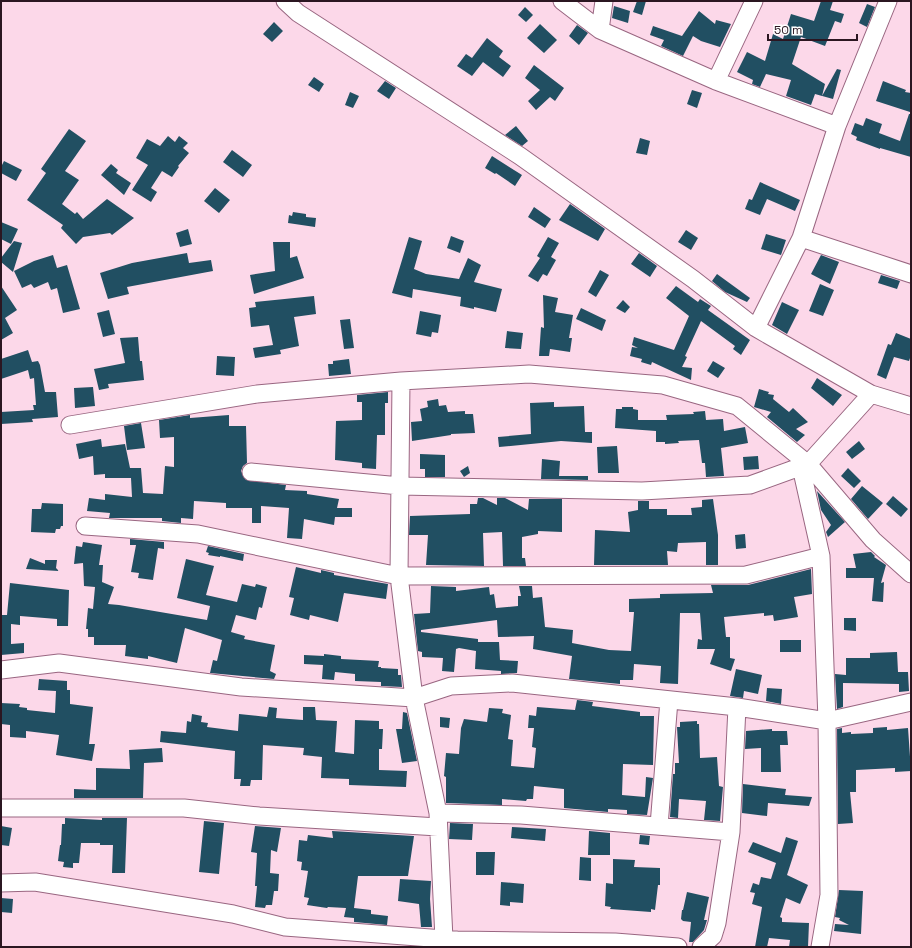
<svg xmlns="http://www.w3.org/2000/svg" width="912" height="948" font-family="'Space Grotesk',sans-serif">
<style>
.building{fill:#214f62}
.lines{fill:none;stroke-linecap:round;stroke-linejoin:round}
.minor-casing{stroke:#996681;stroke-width:19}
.minor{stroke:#fff;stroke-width:17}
</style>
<rect width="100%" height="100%" fill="#fcd8e9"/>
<path class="building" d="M637 1H646L642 15 633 12Z
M821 1H833L830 10 844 14 841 23 835 21 825 46 801 37 792 64 825 84 822 96 837 69 841 70 833 99 815 94 811 105 786 96 791 80 766 74 760 87 752 84 753 80 737 72 747 52 765 61 773 34 783 39 791 14 814 21Z
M867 4 875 7 867 27 859 23Z
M614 6 630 11 628 23 612 18Z
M525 7 533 15 526 22 518 15Z
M699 11 715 24 716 20 731 24 720 47 701 41 693 36 683 56 661 46 664 40 650 35 653 26 682 36Z
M274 22 283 31 272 42 263 34Z
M540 24 557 40 544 53 527 38Z
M577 25 588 33 579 45 569 36Z
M487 38 503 51 499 57 511 66 503 77 483 62 472 76 457 66 466 54 472 58Z
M534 65 564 88 555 101 550 97 536 110 528 101 540 90 525 78Z
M314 77 324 84 319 92 308 85Z
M385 81 396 88 389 99 377 91Z
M883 81 906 90 905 92 911 93 910 112 876 101Z
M692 90 702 93 697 108 687 104Z
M350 92 359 96 353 108 345 105Z
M909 114H911V157L880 148V149L856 140 857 137 851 134 855 123 863 126 866 118 882 124 879 133 900 141Z
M516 126 528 141 522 146 505 135Z
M69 129 86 141 65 171 79 180 62 204 75 214 77 212 83 219 107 199 134 218 112 235 110 233 83 237 76 244 61 228 63 225 27 200 46 173 41 169Z
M168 136 175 142 179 136 188 143 183 148 189 153 178 166 179 167 172 177 162 171 151 188 157 192 151 202 132 190 148 165 136 158 147 139 160 146Z
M640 138 650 141 647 155 636 153Z
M232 150 252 165 243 177 223 162Z
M492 156 522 175 515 186 496 173 495 174 485 168Z
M4 161 22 170 16 181 1 173V167Z
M111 164 118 170 116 173 131 183 124 195 101 175Z
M760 182 800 200 795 211 767 199 760 215 745 209 749 199 752 200Z
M215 188 230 200 219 213 204 201Z
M570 204 605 229 598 241 559 220Z
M534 207 551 219 545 228 528 217Z
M293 212 306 214V217L316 218 315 227 288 223 289 215 292 216Z
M1 222 18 229 11 244 1 239Z
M188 229 192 244 180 247 176 233Z
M686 230 698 238 691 250 678 242Z
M766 234 786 240 781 255 761 249Z
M451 236 464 241 460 253 447 248Z
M409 237 422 241 414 269 426 274 459 279 468 258 481 265 474 282 502 289 496 312 474 307V309L460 306 461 297 413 289 412 298 392 293Z
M548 237 559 243 551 257 556 260 547 276 543 274 538 282 528 276 540 258 537 256Z
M14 241 22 243 13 272 1 262V258Z
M273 242H290V258L297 256 304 278 254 294 250 275 275 271Z
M187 253 189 263 211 260 213 271 127 287 129 294 108 299 100 273 132 263Z
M639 253 657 266 650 277 631 264Z
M53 255 57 268 67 265 80 309 63 313 57 288 51 290 48 282 34 288 31 284 22 288 14 271 34 261Z
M821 255 839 262 830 284 811 274Z
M600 270 609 275 596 297 588 292Z
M717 274 750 298 747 302 725 292 712 281Z
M881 275 900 281 897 289 878 283Z
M820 284 834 290 823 316 809 311Z
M1 286 17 310 5 318 13 333 1 340Z
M676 286 698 302 700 299 711 306 708 310 750 340 741 355 733 349 735 346 701 321 685 356 687 357 682 367 692 368 691 380 652 362 651 365 641 362 642 359 630 356 632 347 638 348 632 345 634 337 674 350 689 316 666 298Z
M543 295 558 298 555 312 573 315 569 338H572L570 352 550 349 549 356H539L541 327 544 328Z
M314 296 316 314 294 317 299 346 280 350 281 354 255 358 253 348 273 345 269 325 251 327 249 308 256 307 255 302Z
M623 300 630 307 625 313 616 308Z
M782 302 799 310 787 334 772 325Z
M581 308 606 320 602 331 576 319Z
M109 310 115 334 103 337 97 313Z
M420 311 441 315 438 333 432 332 431 337 416 334Z
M350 319 354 348 344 349 340 320Z
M507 331 523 333 521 349 505 348Z
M896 333 911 339V355L909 361 894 357 886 379 877 375 888 344 891 345Z
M138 337 140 361H142L144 380 108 384 109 388 99 390 94 369 125 363 120 338Z
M28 350 32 362 38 361 40 365 45 392H56L58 417 32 419 33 422 1 424V412L34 410 33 405H36L34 378 30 379 28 370 1 379V359Z
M217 356 235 357 234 376 216 375Z
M349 359 351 374 329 376 328 364H333V361Z
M713 361 725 368 718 378 707 371Z
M817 378 842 395 833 406 811 388Z
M93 387 95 406 75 408 74 388Z
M759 389 769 392 768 394 774 395 773 399 789 412 793 408 808 422 796 429 805 435 797 442 767 417 771 412 754 407Z
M388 392V403H385V435H377L376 469 362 468V463L335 460 336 421 362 420V402H357V395Z
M438 399 439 406 446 405 448 412 465 411V414H473L475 433 451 434V435L412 441 411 422 422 421 420 409 428 407 427 401Z
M554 402V407L584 406 585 432H592V443L561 441 499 447 498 437 531 434 530 403Z
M622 407H633V409L638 410V420H667L666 415 694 414 693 412 705 411 706 420 723 419 724 431 745 427 748 443 721 448 724 476 706 477 705 463H702L699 440 678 441 679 443 665 444V442H656V431L615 428 616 409H622Z
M190 415V418L229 415V426H246L247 463 243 466 241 471 246 480 286 485 285 490 307 491V494L339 499 337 508H352V517H335L334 525 304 519 302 539 287 538 289 508 261 506V523H252V508H226V503L194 501 193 519 181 518V523L162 521V518H109L110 513 87 511 89 498 105 500V494L132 497 131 478H105V474L94 475 93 456 79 459 76 444 101 439 102 447 125 444 130 468H141L143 493 163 494 165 466 174 467V437L160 438 159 420Z
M141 423 145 448 127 450 124 426Z
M859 441 865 449 852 459 846 452Z
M617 446 619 473H598L597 447Z
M420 454 445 455V477H425V469H420Z
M758 456 759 469 744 470 743 457Z
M542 459 560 461 559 476H588V480L541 479Z
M468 466 470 473 464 477 460 471Z
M848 468 861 481 854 488 841 476Z
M862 486 883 503 868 519 851 499Z
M817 491 845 522 828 537 826 532 831 525 821 510Z
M893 496 908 509 901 517 886 504Z
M478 498H483L497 505V498H505L528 510 529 499H562V532L538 531V534L522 537V558H525L526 566H503L502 532 483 533 484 566 426 565 428 535H409L410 516 470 514V504H477Z
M713 499 718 535V565H706V542L678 543 677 552 667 551 668 565H594L595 530 630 532 628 512 638 510V501H649V509H667V515H692L691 508 702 507V500Z
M42 503 63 504V526H61L60 529H56L55 533 31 532 32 509H41Z
M745 534 746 548 736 549 735 535Z
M130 539 164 542V549L158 548 153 580 138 578 139 573 131 572 136 545H130Z
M83 542 102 545 99 565H103L102 582 114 587 108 604 119 605 207 620 210 606 177 598 186 559 214 566 206 595 237 602 242 584 255 587 256 584 267 587 262 608 259 607 256 620 236 615 231 632 245 636 244 639 275 645 270 671 276 674 274 679 210 673 213 660 217 661 222 640 185 628 177 663 148 656V659L125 656 126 645H94V637H88V629H86L88 608 93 609 95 587 84 586 83 563 74 564 76 546 82 547Z
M208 546 244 554 243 561 220 556V557L208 555 209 553 206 552Z
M871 552 875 556 874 557 886 565 881 583 884 582 883 602 872 601 874 578H846V568H856L853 554Z
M30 558 45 564V560H57L56 568 59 571 26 569Z
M296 567 321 573V570L334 573V575L388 584 386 599 344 593 338 622 310 615 309 620 290 615 294 598 289 597Z
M811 569 812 594 794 597 798 617 774 621 773 615 764 616V613L724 617 726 637H730V658L735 659 731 671 710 664 715 649H697L698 639 702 640 700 613H680L678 684 660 683 661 666 634 664 633 680H620V684L569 679 572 656 533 649 534 636 498 637 497 620 421 630V632L478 639V642H499L500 660 518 661 517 673 501 674V671L475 669 476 651 459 648 456 649 454 672 442 671 443 658 422 657V652L418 651 414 614 430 613 431 586 456 587V591L489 587 490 595 494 594 496 608 518 606V596H521L519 586H532L533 598 542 597 545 627 573 630 572 643 609 650 631 651 634 612H629V599L660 598V594L713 593 711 585H748Z
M10 583 69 590 68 626H57V619L20 616V625L11 624V644L24 643V653L1 655V615H7Z
M844 618H856V631L844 630Z
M780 640H801V652H780Z
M897 652 898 672H908L909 691 899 692V684L843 683V707L837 709 835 674 846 675V658H870V653Z
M324 654 341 656V659L379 661 378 667H381V668L398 669V675H401L402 687 381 686V682L355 681V674L335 672 334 680 322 679 323 665 304 664V655L324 656Z
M736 669 762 675 758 694 744 691 743 698 730 696Z
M39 679 67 681V690H70V704L93 707 89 744H95L92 761 56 755 59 735 26 731V738L10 737V725L1 724V703L20 704 19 707 27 708V710L55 713 56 691 38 690Z
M767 688 782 689 781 704 766 701Z
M577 700 593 702 592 706 640 712V716H654L653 765 623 764 622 795 645 797 646 777 653 778 647 815 627 814V810L608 809V812L564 808V789L534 786 533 799H527L526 801 502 799V805L446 803V777L444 776 446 753 459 754 461 728 464 719 487 722 489 708 503 709 502 713 511 715 508 739 513 740 511 766 534 768 536 748 532 747 534 728H528L529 715 536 716 537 707 575 710Z
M269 707 277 708 276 718 303 720V707H315L316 720 337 721 335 752 354 754 355 720 379 721V729H383L382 749H379V770L407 771 406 787 349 785V779L321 778 322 757 303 755 304 748 263 745 262 780H251L250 786H240L241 779H234L235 751 160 742 161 731 186 733 187 721 191 722 192 714 202 716 201 722 208 723 207 727 238 731 239 714 267 717Z
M403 712 407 713 417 761 402 763 396 729H402Z
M440 717 450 718 449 728 440 727Z
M697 721V724H699L700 758 717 757 719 786 723 787 720 821 704 820 706 801 679 799 678 818 670 817 673 774H675V763H679L677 727H680V722Z
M887 727V730L908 728 911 771 895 772V768L856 770V792H850L853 823 838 824 837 729 842 728V733L851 732V734L873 733V728Z
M772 729V731H787L788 745H780L781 772H761V748L745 749 746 731Z
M162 748 163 762 144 763 143 798H74V789L96 790V768L130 769 129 750Z
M743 784 786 789 785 795 812 797 809 806 768 803 767 816 742 813Z
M65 818 102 820V818H127L125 873H112L113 845H100V843H81L79 863H73V868L63 867 64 862 58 861 60 845H61L62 824H65Z
M204 821 224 823 219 874 199 872Z
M450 823 473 824 472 840 449 839Z
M1 826 12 828 9 846 1 845Z
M255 826 281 828 277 852 271 850 270 873 279 874 278 891H274L272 905H266L265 908 255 907 257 886H255L257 853 251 852Z
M512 827 546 829 545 841 511 838Z
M332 831 414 836 408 876H358L354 908 371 910V914L388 916 387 925 354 922V918L344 917 346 908 328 907 327 908 307 905 309 898 304 897 308 871 301 870 302 862 297 861 299 840 307 841 308 835 333 838Z
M589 831 610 833V855H588Z
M640 835 650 836 649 845 639 844Z
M786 837 798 841 787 875 808 885 800 904 786 898 780 917 782 918V922L809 923 808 947H789L790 940 769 938 767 947H755L762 907 752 904 755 893 750 892 753 883 759 885 761 877 771 879 776 863 748 852 753 842 781 853Z
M476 852H495L494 875H476Z
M580 857 591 858V881L579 880Z
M613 859 635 860 634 867 660 868V885H658L655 910 651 909V912L610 909 611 907 605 906 606 883 613 884Z
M400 879 431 881 430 899 432 927H421L419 904 398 901Z
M501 882 524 884 523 903 510 902V906L500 905Z
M839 890 863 891 861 934 834 931 835 924 849 925 839 920 840 918 835 917Z
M687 892 709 897 704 920H707L704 930 693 942H689L691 922 683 921 681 919 682 910H683Z
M1 898 13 899 12 913 1 912Z"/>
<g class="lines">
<g class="minor-casing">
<path id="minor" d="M285 1 298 13 520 156 693 279 756 328 871 394 911 406
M562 1 600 30 716 81 837 126
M600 30 604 1
M716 81 754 1
M801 238 911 274
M756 328 801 238 837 126 888 1
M401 381 399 576 414 698 438 813 444 939
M70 425 257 394 401 381 529 374 663 385 737 406 808 464 873 540 911 574
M801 467 821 556 827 721 829 895 820 947
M251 472 400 486 642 491 750 485 808 464 871 394
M85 526 198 534 399 576 746 575 821 556
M1 670 59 663 241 687 414 698 451 686 512 683 737 707 827 721 911 702
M1 808H184L259 816 438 827
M438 813 521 815 731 832
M659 826 669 700
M1 883 35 882 233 914 285 927 457 940 615 942 678 947
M701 947 713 936 717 923 731 832 737 707"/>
</g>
<use href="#minor" class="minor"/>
</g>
<rect width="912" height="948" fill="none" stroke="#2b1621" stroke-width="4"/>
<path d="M768 34v6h89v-6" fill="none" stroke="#2b1621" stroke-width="2"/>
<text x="774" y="34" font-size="12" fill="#2b1621" stroke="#ffffff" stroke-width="3" paint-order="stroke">50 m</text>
</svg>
